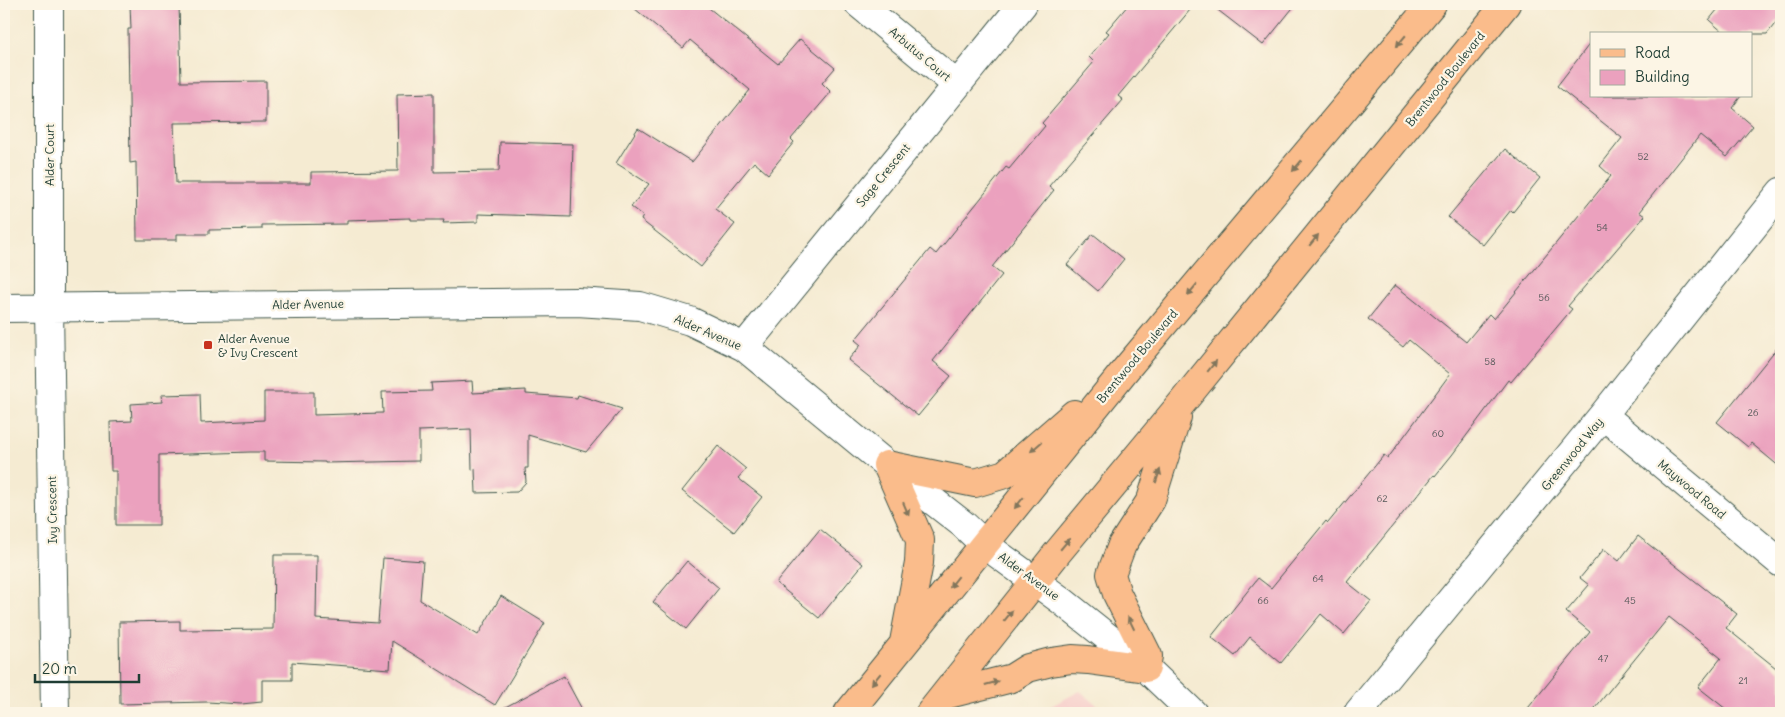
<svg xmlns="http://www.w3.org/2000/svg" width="1785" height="717" font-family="Delius,sans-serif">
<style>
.built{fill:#f7d0cc}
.building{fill:#eba1be}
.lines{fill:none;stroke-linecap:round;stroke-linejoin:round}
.minor-casing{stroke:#3f574c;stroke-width:30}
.major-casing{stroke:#3f574c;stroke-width:30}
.minor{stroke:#fff;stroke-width:28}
.major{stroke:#fabc8b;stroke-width:28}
.oneway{fill:#82765b}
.poi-dot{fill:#c8321e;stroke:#fcf5e5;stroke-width:2}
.labels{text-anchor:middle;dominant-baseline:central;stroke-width:4.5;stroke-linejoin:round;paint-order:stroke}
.number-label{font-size:10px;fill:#525656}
.street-label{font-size:12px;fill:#1f3d34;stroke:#fcf5e5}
.poi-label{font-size:12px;fill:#1f3d34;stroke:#fcf5e5;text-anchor:start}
</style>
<rect width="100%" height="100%" fill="#fcf5e5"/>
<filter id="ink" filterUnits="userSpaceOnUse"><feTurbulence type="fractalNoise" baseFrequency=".02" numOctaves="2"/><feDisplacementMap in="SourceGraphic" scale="10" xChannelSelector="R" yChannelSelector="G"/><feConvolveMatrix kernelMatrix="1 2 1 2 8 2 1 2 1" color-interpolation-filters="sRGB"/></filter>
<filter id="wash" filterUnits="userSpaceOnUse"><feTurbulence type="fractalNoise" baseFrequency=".0096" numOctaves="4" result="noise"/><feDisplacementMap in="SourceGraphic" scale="20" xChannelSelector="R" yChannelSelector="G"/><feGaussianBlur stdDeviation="1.12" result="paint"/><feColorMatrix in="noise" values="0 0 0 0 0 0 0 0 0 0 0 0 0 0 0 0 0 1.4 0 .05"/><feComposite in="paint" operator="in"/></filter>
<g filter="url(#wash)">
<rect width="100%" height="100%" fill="#f5ebd2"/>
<path class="built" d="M1080 691 1107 713H1044L1049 707Z"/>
<g id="blocks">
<path class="building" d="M179 4 181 82 266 81V122L174 123 176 183H311V172L398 171 397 94 434 93V172L499 171 500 142 573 144 571 217 478 214V222L443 223 444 220H410V218L347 220V224L262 225V229L209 230V234H177V240H137L136 162 130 163 128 29H131L130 5Z
M629 4H704L778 64 800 39 835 68 822 83 831 92 791 139 794 142 768 174 754 162 715 209 735 224 701 267 641 220 643 216 631 207 649 184 616 163 638 128 692 162 750 90 690 40 683 48Z
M1129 4H1195L1118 96 1123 100 1049 186 1054 190 992 267 1002 275 933 361 951 376 918 416 848 360 861 345 855 340 930 249 936 254 1006 167 1009 169 1045 126 1042 123 1094 62 1089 57 1109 33 1106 31Z
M1210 4H1296L1263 45Z
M1722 4H1781V16L1767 34H1725L1709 20Z
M1591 42V96H1741L1732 108 1753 126 1727 157 1700 135 1639 212 1645 216 1568 306 1572 309 1511 382 1508 380 1452 455 1435 476 1434 475 1347 582 1371 601 1344 634 1321 614 1281 663 1250 637 1235 656 1211 637 1258 578 1271 588 1326 521 1328 523 1384 455 1388 458 1450 374 1409 340 1403 347 1368 319 1395 285 1466 342 1489 314 1494 319 1611 176 1600 166 1622 138 1557 86Z
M1505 149 1540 178 1513 212 1511 210 1483 245 1448 217Z
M1093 234 1124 259 1098 291 1067 265Z
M1781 343V468L1751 443 1748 447 1717 422Z
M472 381 473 393 526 390V394L577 398 578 395 622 409 586 452 528 435V468H525L526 482 517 492 476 493 475 469 472 470 471 429 419 431V461L325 463V462L264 461V452H250L159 455V525H116V471H111L110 422 132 421 131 404 162 402 161 395 200 394 201 423 264 420V392H314V415L383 413 382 392 432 391 431 383Z
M718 446 746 469 738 478 762 497 734 532 682 491Z
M820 529 863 564 819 618 776 583Z
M1638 536 1737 614 1726 628 1781 672V713H1731L1698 687 1721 658 1669 617 1591 713H1524L1590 632 1566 612 1589 585 1580 578 1604 549 1619 561Z
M274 555H317L316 619 378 623 383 558 423 561 420 600 478 635 501 596 545 623 495 705 392 641 390 669 292 662V680H262V702L241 704 207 702 120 704 119 622 180 621V630L273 629Z
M687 561 719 588 686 629 653 602Z
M564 676 584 713H494Z"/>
</g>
</g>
<g filter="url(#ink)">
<use href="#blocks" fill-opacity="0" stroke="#3f574c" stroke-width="1"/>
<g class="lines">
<g class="minor-casing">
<path id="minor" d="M49 4V307L55 713
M859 4 957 85
M4 308 577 302 640 306 690 321 744 347 887 465 964 525 984 544 1062 601 1146 668 1193 713
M744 347 1023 4
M1603 415 1781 563
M1358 713 1603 415 1781 192"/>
</g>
<g class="major-casing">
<path id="major" d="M887 465 975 483 1005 474 1074 414
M887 465 920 540 919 563 904 642
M945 695 1012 678 1028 668 1051 662 1072 659 1088 660 1146 668 1148 656 1117 594 1111 574 1122 545 1151 500 1177 417
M848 713 1126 369 1432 4
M930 713 1058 552 1181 404 1506 4"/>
</g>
<use href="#minor" class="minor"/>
<use href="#major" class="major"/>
</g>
<defs><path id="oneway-solid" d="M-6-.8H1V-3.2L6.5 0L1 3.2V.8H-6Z" transform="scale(1.25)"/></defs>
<g class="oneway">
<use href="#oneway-solid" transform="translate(1401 41) rotate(130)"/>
<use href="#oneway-solid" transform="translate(1297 166) rotate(130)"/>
<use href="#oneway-solid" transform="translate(1314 240) rotate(-51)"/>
<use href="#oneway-solid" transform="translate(1192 290) rotate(130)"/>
<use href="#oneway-solid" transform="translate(1212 366) rotate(-51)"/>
<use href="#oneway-solid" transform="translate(1036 447) rotate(139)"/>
<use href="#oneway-solid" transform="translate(1158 476) rotate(-72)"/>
<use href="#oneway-solid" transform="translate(1019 503) rotate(129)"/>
<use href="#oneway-solid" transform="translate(906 509) rotate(67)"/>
<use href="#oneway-solid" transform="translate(1065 544) rotate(-50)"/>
<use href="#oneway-solid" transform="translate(954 582) rotate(128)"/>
<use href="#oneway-solid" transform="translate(1008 616) rotate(-52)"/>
<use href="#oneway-solid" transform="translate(1131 623) rotate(-116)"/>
<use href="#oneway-solid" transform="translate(876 679) rotate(129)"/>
<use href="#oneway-solid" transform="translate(992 683) rotate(-15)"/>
</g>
</g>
<rect class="poi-dot" x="203" y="340" width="10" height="10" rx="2.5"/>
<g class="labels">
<g class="number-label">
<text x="1643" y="156">52</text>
<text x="1602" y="227">54</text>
<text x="1544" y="297">56</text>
<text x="1490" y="361">58</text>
<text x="1753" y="412">26</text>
<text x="1438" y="433">60</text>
<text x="1382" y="498">62</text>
<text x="1318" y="578">64</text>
<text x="1263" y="600">66</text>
<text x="1630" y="600">45</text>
<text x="1603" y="658">47</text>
<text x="1743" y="680">21</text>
</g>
<g class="street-label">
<text transform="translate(920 54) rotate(40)">Arbutus Court</text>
<text transform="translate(1445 79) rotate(-51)">Brentwood Boulevard</text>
<text transform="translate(49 155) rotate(-90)">Alder Court</text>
<text transform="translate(883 175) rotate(-51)">Sage Crescent</text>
<text transform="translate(308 304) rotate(-1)">Alder Avenue</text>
<text transform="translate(708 332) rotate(23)">Alder Avenue</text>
<text transform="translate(1137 356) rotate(-50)">Brentwood Boulevard</text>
<text transform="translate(1572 454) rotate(-51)">Greenwood Way</text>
<text transform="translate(1692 489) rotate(40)">Maywood Road</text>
<text transform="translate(52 510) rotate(-91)">Ivy Crescent</text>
<text transform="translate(1029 576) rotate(36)">Alder Avenue</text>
</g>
<g class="poi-label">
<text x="218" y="338">Alder Avenue<tspan x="218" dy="14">&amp; Ivy Crescent</tspan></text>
</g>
</g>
<rect width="1785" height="717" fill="none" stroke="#fcf5e5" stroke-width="20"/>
<rect x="1590" y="32" width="162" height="65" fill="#fcf5e5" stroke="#a4ab9e"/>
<rect x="1600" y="49" width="25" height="8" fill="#fabc8b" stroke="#a4ab9e"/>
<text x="1635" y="58" font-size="15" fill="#1f3d34">Road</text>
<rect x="1600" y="70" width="25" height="15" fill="#eba1be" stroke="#a4ab9e"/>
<text x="1635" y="82" font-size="15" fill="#1f3d34">Building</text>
<path d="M35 674v8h104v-8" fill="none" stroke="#1f3d34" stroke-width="2.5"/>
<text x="42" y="674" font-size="15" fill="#1f3d34" stroke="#fcf5e5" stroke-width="4" paint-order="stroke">20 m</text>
</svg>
